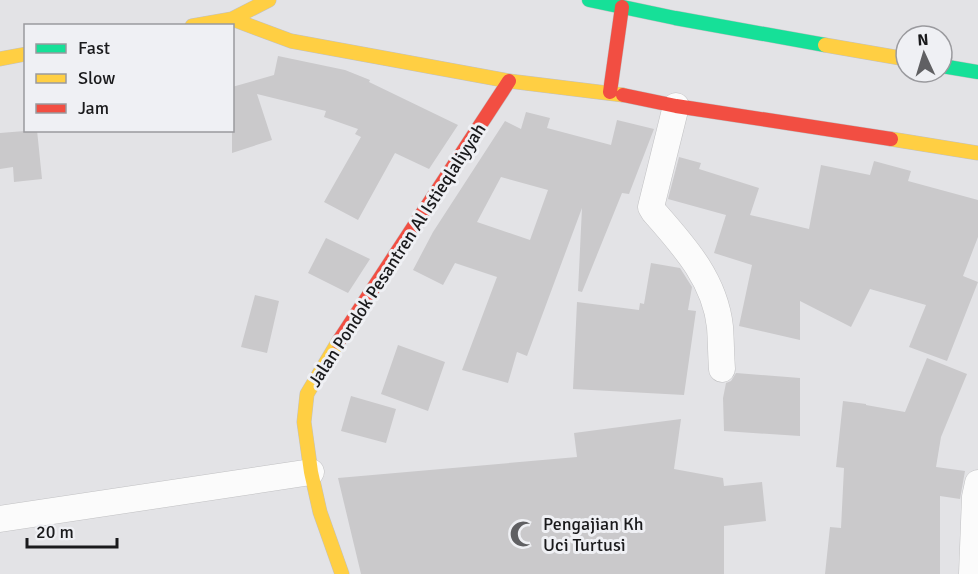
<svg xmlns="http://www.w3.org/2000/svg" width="978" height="574" font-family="Signika,sans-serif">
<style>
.building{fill:#cac9cb;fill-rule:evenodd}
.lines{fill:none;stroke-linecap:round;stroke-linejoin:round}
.street-casing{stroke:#c1c1c3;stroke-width:27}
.fast-casing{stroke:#c1c1c3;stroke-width:15}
.slow-casing{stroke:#c1c1c3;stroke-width:15}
.jam-casing{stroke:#c1c1c3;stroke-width:15}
.street{stroke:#fbfbfb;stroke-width:26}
.fast{stroke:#16e098;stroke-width:14}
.slow{stroke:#ffcf43;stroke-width:14}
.jam{stroke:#f24e42;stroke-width:14}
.labels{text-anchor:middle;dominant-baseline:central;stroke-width:6;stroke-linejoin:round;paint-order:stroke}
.street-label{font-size:18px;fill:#1a1a1c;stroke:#eff0f4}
.poi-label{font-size:18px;fill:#1a1a1c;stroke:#eff0f4;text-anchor:start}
</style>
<rect width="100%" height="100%" fill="#e3e3e6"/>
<path class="building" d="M278 56 345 70 370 80 369 82 458 125 429 169 395 153 358 220 324 202 361 137 355 134 358 129 324 117 326 111 257 94 272 140 232 153V87L274 75Z
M526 112 550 118 547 128 611 145 617 120 654 129 629 194 622 193 582 292 578 291 582 208 527 356 517 352 508 383 462 370 497 277 455 263 443 285 413 270 433 232 505 121 521 129ZM501 177 548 190 530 240 477 222Z
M37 130 42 179 14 182 13 167 0 169V133Z
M679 157 701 163 699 169 759 188 750 215 809 229 821 165 870 175 874 161 911 171 908 181 978 200V237L963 276 978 282 947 361 909 347 926 305 870 289 851 327 800 301V340L739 326 752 265 714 253 726 215 668 199Z
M326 238 370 259 348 293 308 273Z
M651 263 680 268 692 287 688 310 696 311 684 395 573 389 577 302 639 310 640 303 644 304Z
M255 295 279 301 267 353 241 347Z
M398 345 445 362 428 411 381 394Z
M927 358 967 374 941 437 936 467 965 471 960 499 940 496V574H825L830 527 841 528 844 468 836 467 843 401 866 404V405L905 412Z
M736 373 800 378V436L724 431 723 398 726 383 731 381Z
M351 396 396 409 386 443 341 431Z
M681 419 674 469 723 478 724 486 762 482 766 521 724 526V574H361L338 478 577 457 574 433Z"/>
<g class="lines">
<g class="street-casing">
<path id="street" d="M676 106 651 207 654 212C684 246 715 280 720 327 721 341 721 355 722 369
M0 519 311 472
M972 574 975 497 978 483"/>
</g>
<g class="fast-casing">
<path id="fast" d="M589 0 675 18 825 45
M942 66 978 72"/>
</g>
<g class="slow-casing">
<path id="slow" d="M232 19 291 41 509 81 623 95
M192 26 232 19 269 0
M825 45 906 59
M0 59 26 54
M891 139 978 153
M338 342 307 394 304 422 311 472 320 512 342 574"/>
</g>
<g class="jam-casing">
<path id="jam" d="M610 92 622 7
M623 95 676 106 891 139
M338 342 509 81"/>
</g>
<use href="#street" class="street"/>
<use href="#fast" class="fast"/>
<use href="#slow" class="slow"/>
<use href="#jam" class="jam"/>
</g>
<defs>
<g id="mosque-bare" transform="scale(2.07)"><path d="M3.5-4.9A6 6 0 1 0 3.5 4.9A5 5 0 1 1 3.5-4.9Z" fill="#606063" stroke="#eff0f4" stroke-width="2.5" paint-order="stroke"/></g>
</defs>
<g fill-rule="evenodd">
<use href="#mosque-bare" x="523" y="534"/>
</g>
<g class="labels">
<g class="street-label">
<text transform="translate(397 255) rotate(-57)">Jalan Pondok Pesantren Al Istieqlaliyyah</text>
</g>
<g class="poi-label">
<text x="543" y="524">Pengajian Kh<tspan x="543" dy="21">Uci Turtusi</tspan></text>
</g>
</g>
<rect x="24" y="24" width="210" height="108" fill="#eff0f4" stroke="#9a9a9e" stroke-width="1.5"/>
<rect x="36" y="44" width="30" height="9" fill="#16e098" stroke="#9a9a9e" stroke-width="1.5"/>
<text x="78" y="54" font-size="18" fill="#1a1a1c">Fast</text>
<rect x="36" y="74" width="30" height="9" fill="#ffcf43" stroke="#9a9a9e" stroke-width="1.5"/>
<text x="78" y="84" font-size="18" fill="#1a1a1c">Slow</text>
<rect x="36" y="104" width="30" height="9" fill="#f24e42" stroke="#9a9a9e" stroke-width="1.5"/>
<text x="78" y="114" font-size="18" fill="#1a1a1c">Jam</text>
<g transform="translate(924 54) rotate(356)"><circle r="28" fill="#eff0f4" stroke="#9a9a9e" stroke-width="1.5"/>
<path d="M0-4.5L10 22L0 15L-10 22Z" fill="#606063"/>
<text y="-9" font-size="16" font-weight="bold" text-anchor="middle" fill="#1a1a1c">N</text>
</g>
<path d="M27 538v9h90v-9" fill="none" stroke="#1a1a1c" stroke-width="3"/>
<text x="36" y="538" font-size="18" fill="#1a1a1c" stroke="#eff0f4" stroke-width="4.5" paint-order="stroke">20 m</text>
</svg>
